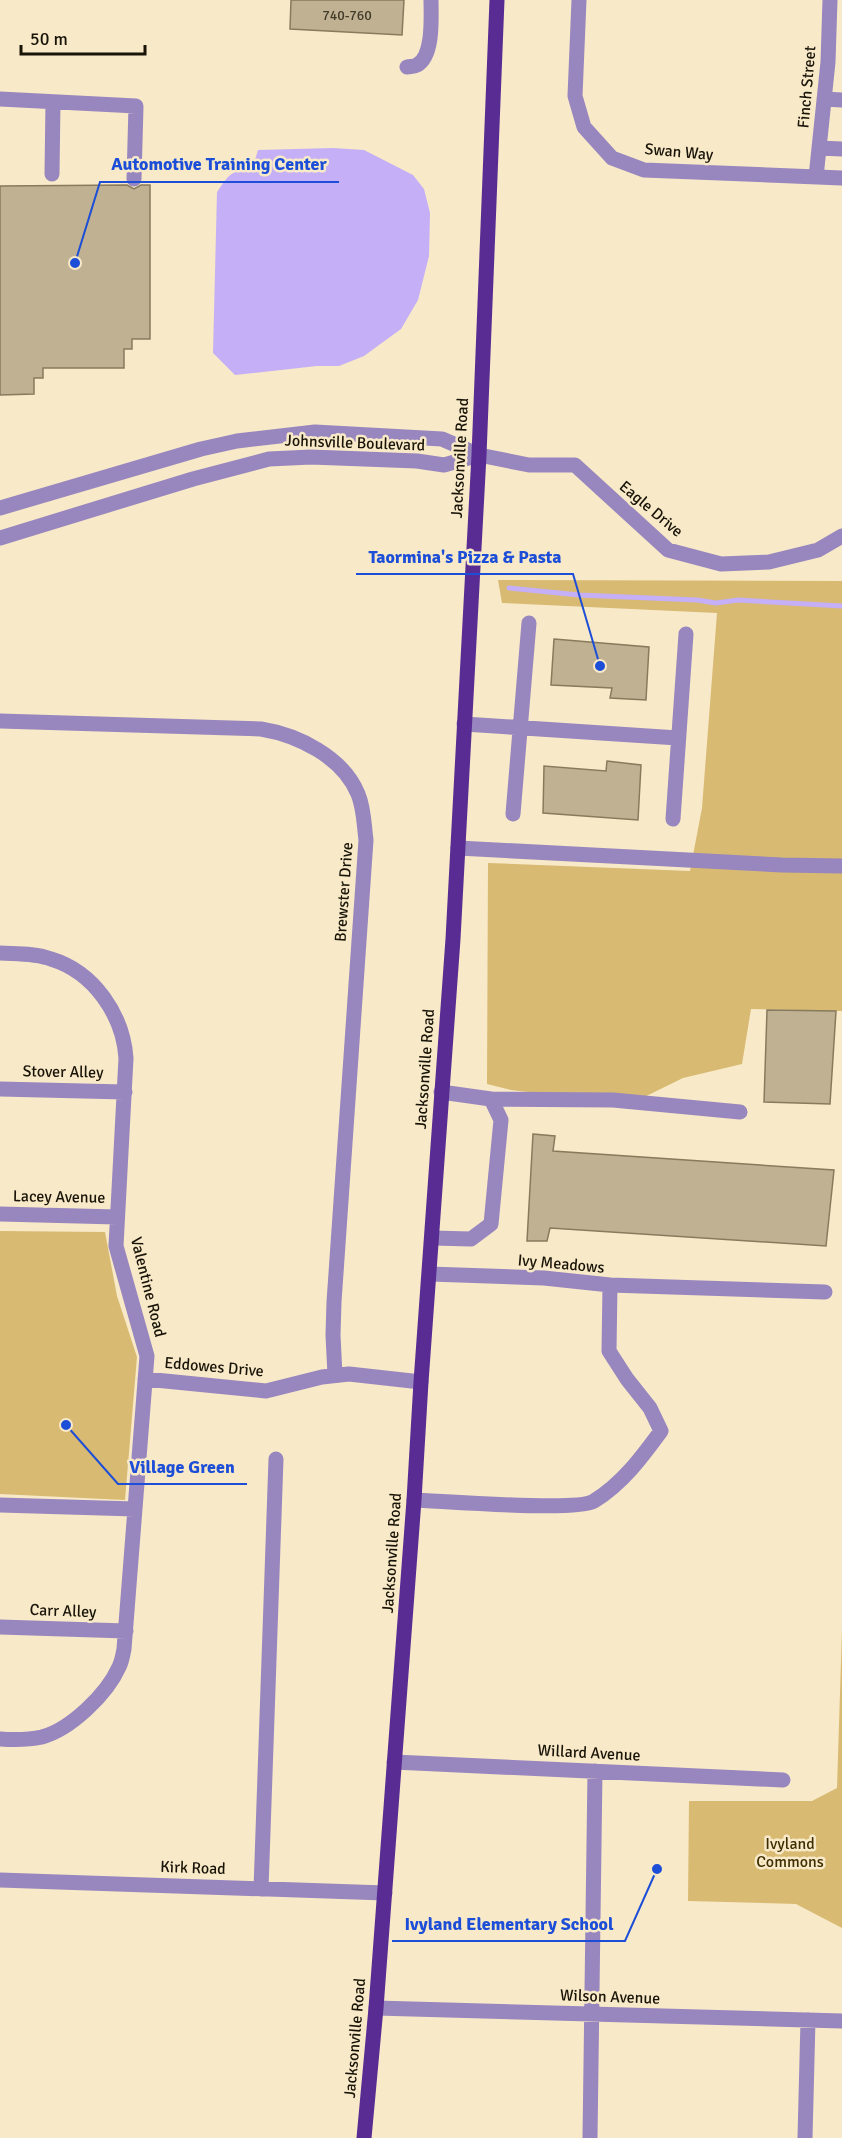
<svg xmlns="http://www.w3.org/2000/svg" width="842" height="2138" font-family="Signika,sans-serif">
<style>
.green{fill:#d8ba72}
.water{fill:#c5aff6}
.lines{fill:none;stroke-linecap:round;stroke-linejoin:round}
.stream{stroke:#c5aff6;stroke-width:5}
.building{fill:#bfb192;stroke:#887b5d;stroke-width:1.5}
.minor{stroke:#9886bf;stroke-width:15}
.major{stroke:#582c93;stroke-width:15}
.labels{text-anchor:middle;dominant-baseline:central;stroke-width:5;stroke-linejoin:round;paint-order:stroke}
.number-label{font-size:14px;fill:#423b2a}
.street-label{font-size:16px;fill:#191408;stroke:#f8e9c8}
.park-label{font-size:16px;fill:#3e2e00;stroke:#f8e9c8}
.leader{fill:none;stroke:#1d4ed8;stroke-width:2}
.callout-dot{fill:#1d4ed8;stroke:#f8e9c8;stroke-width:2}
.callout-label{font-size:18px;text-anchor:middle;font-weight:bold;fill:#1d4ed8;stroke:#f8e9c8;stroke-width:5;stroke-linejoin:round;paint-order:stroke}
</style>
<rect width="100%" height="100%" fill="#f8e9c8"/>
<path class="green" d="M498 580 842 581V1011L751 1009 742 1064 683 1078 630 1104 511 1090 487 1084 488 863 690 871 702 808 717 613 502 603Z
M0 1231 105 1232 117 1296 137 1357 125 1500 0 1494Z
M842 1630V1928L796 1904 688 1901 689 1801H812L837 1788Z"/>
<path class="water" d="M333 148 364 150 413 175 424 189 430 213 429 256 418 300 401 329 364 356 339 366H317L235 375 213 353 217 192C229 175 230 170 252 170L258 150Z"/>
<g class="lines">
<path class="stream" d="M509 588 579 595 697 600 716 603 738 600 842 606"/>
</g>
<path class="building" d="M291 0H404L402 35 290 29Z
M127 185 134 189 141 185H150V339H132V349H124V368H43V378H34V394L0 395V186Z
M554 639 649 647 646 700 610 698 612 688 551 685Z
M607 761 641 765 638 820 543 813 544 766 606 771Z
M767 1010 836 1011 830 1104 764 1102Z
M533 1134 555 1136 553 1151 834 1170 826 1246 550 1228 547 1241H527Z"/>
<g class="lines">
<path class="minor" d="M579 0 575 96 584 127 612 158 644 170 842 178
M407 67C411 66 414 67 417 65 434 56 431 16 431 0
M0 99 136 106 134 179
M824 99 842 100
M819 148 842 149
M52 174 53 102
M816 177 828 62 830 0
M0 508 201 449 237 441 315 432 442 439 479 455 529 465H575L668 550 721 564 769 562 818 550 842 536
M0 538 193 479 269 459 311 457 417 461 444 465 479 455
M0 721 261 729C298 735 343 757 358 794 364 808 364 825 366 840L334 1302 333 1335 335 1375
M464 724 678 738
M513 814 529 623
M673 819 686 634
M458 848 782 865 842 866
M0 953C17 954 35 953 51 959 94 972 123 1015 126 1058L116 1246 147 1356 124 1649C123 1654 122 1661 119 1667 107 1694 71 1729 42 1737 28 1740 14 1740 0 1739
M0 1089 125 1092
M491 1099 613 1100 740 1112
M0 1214 117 1217
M432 1238 471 1239 491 1224 501 1120 491 1099 441 1092
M610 1285 825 1292
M145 1379 266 1391 322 1377 349 1374 421 1382
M414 1500C443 1501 577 1512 594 1501 622 1484 642 1457 661 1431L650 1408 627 1379 609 1351 610 1285 544 1278 430 1274
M0 1505 135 1509
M0 1627 126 1631
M394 1762 783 1780
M0 1880 385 1893
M261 1889 276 1459
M376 2008 842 2021
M590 2138 595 1771
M805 2138 808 2020"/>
<path class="major" d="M364 2138 376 2008 414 1500 421 1382 453 939 479 455 497 0"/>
</g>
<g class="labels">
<g class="number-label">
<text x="347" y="15">740-760</text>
</g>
<g class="street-label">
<text transform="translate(807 87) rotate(-85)">Finch Street</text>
<text transform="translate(679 152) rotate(5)">Swan Way</text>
<text transform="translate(355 443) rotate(2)">Johnsville Boulevard</text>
<text transform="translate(460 458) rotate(-87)">Jacksonville Road</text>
<text transform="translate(651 509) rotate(40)">Eagle Drive</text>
<text transform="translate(344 892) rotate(-86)">Brewster Drive</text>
<text transform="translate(425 1069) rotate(-86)">Jacksonville Road</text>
<text transform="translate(63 1072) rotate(1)">Stover Alley</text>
<text transform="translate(59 1197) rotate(1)">Lacey Avenue</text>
<text transform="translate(561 1264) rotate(5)">Ivy Meadows</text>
<text transform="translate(148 1287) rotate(76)">Valentine Road</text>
<text transform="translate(214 1367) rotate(5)">Eddowes Drive</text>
<text transform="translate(392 1553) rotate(-86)">Jacksonville Road</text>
<text transform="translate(63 1611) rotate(2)">Carr Alley</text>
<text transform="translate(589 1753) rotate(3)">Willard Avenue</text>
<text transform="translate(193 1868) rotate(2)">Kirk Road</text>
<text transform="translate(610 1997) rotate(2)">Wilson Avenue</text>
<text transform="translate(355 2038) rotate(-85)">Jacksonville Road</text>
</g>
<g class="park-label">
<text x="790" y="1844">Ivyland<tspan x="790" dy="18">Commons</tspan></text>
</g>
</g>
<path class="leader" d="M75 263L100 182H339M600 666L573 574H356M66 1425L118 1484H247M657 1869L625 1941H392"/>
<g class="callout-dot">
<circle cx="75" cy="263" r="6"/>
<circle cx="600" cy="666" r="6"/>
<circle cx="66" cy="1425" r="6"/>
<circle cx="657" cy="1869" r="6"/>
</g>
<g class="callout-label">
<text x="219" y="170">Automotive Training Center</text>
<text x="465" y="563">Taormina's Pizza &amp; Pasta</text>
<text x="182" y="1473">Village Green</text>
<text x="509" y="1930">Ivyland Elementary School</text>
</g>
<path d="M21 45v9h124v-9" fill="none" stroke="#191408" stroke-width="3"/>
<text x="30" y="45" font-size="18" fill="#191408" stroke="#f8e9c8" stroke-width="4.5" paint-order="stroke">50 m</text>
</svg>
